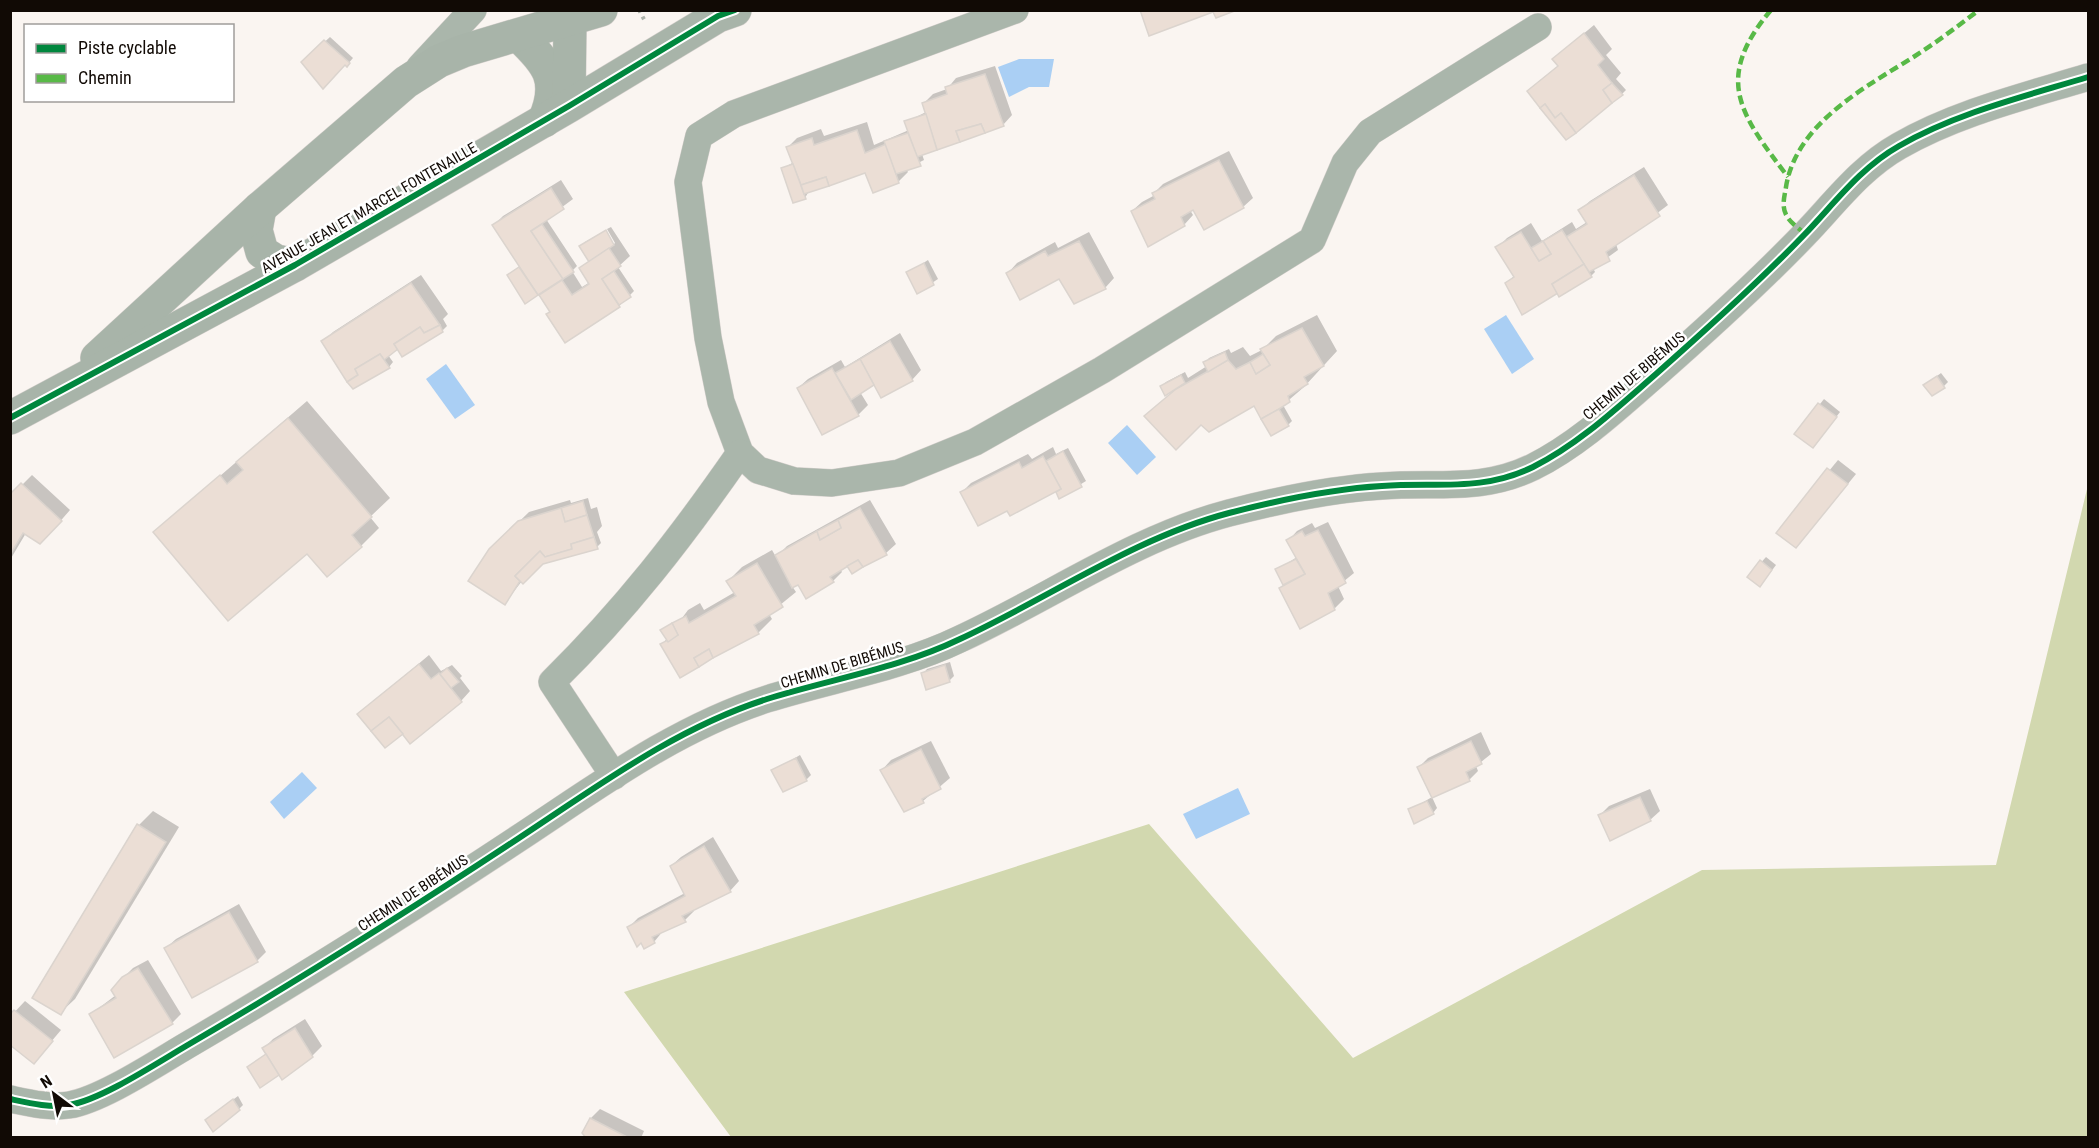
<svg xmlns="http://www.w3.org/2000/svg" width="2099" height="1148" viewBox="0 0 2099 1148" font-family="'Roboto Condensed',sans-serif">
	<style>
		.forest { fill: #d2d8af }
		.water { fill: #aacff4 }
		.shadow { fill: #0003 }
		.building { fill: #ebded5; stroke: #dbd4ce; stroke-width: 1.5 }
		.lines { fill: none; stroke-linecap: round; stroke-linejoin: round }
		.street-casing { stroke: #d4cfcc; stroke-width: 28 }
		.secondary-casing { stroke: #d4cfcc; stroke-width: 34 }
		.path { stroke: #acb2aa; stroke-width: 4; stroke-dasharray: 3 4.5; stroke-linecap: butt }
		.street { stroke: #aab6ab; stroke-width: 27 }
		.secondary { stroke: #a8b4a9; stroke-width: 33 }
		.quiet { stroke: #58b947; stroke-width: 4.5; stroke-dasharray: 9 4.5; stroke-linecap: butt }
		.cycleway-casing { stroke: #fff; stroke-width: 10 }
		.cycleway { stroke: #00873e; stroke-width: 6 }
		.labels { text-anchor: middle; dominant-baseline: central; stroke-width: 5; stroke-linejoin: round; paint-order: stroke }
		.street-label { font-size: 15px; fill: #110a05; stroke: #fff }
	</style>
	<rect width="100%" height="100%" fill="#faf5f1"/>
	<path class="forest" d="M2088,485v652h-1357l-107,-145 525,-168 204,234 349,-188 294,-5z"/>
	<g class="water">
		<path d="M1019,59h35l-5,28h-20l-20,10 -11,-30z"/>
		<path d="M1506,315l28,44 -22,15 -28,-45z"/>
		<path d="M446,364l29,41 -20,14 -29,-40z"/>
		<path d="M1127,425l29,32 -19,18 -29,-32z"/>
		<path d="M302,772l15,16 -33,31 -14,-17z"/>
		<path d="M1238,788l12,26 -54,25 -13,-25z"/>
	</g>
	<g class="shadow">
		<path d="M1594,25l18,24 -6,6 15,18 -5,6 10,11 -4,4 -93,-3 30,-26 5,-15z"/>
		<path d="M330,37l23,21 -6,7 -44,-3z"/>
		<path d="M995,66l17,49 -9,10 -81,29 2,6 -18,9 2,3 -10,10 -32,-11 -57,20 -4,7 -23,-29 12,-7 -6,-15 9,-9 24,-9 3,7 43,-14 7,23 35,-15 -3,-8 20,-10 -3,-8 10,-10 14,-5 9,-11z"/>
		<path d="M1229,151l24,47 -10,9 -50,1 -3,2 3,5 -9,10 -52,-14 10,-9 13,-7 -1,-2 9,-9z"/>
		<path d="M1644,167l24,38 -52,39 2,6 -25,18 2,4 -4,4 -33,15 -51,-8 8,-8 -18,-27 10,-10 24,-15 11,18 30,-19 4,7 11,-7 -7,-12 10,-9z"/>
		<path d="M561,180l12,19 -27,20 31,47 -5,5 10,16 8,-5 -9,-13 9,-9 -9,-14 4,-4 20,-11 8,14 2,-2 -8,-14 4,-2 19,29 -12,11 16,24 -15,15 -67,5 -13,-19 -2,2 -28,-19 12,-9 -27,-41 9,-9z"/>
		<path d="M1089,232l25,46 -9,10 -46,-11 -51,-4 9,-10 38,-21 3,6z"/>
		<path d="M928,260l10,19 -20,13 -10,-19z"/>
		<path d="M421,275l27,39 -5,5 4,7 -4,4 -40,25 -5,-7 -10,7 5,7 -4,5 -66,-25 10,-10z"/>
		<path d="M1317,315l20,36 -33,36 -21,18 9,16 -4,4 -34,-21 -52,18 -55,-6 25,-24 -11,-5 5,-5 19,-10 3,6 19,-12 -2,-3 4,-5 20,-9 2,4 12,-6 7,9 12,-6 14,-14z"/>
		<path d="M900,333l21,37 -9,10 -37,3 -15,9 8,13 -10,10 -36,18 -24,-45 10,-9 33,-19 4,7z"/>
		<path d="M1941,373l7,9 -4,4 -19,-1z"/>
		<path d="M1824,399l16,13 -23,30 -21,-8z"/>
		<path d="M307,401l83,97 -20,19 9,11 -18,18 -54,6 -152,-20z"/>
		<path d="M1053,447l3,7 12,-6 18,33 -26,16 -4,-7 -48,19 -46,-17 9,-9 57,-29 4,5z"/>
		<path d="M1838,460l18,14 -51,63 -27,-4z"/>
		<path d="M32,475l38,35 -20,23h-24l-16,27v-63z"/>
		<path d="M588,498l3,11 6,-2 5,19 -5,6 4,11 -4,4 -55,16 -20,18 -17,22 -15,-53 39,-38 41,-12 1,3z"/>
		<path d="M870,500l26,44 -10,9 -24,13 -8,-4 -14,7 2,3 -9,9 -34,2 -7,3 4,6 -27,22 3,5 -14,14 -96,12 26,-35 12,-7 4,7 31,-18 -7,-11 14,-14 30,-17 4,7 11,-11z"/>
		<path d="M1328,522l26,51 -16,13 6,13 -10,10 -53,-21 4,-4 -8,-14 20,-13 -9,-16 9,-10 15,-8 3,5z"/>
		<path d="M1766,557l10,8 -12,16 -15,-5z"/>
		<path d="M429,655l12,16 11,-6 10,11 -2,2 10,13 -9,10 -51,41 -7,-10 -44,-18z"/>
		<path d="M950,662l4,14 -5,5 -26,-7 4,-5z"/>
		<path d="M1481,732l10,22 -15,12 2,5 -9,9 -50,-13 9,-9z"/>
		<path d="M931,741l19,37 -27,23 -41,-31 9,-10z"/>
		<path d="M800,755l11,20 -5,5 -33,-9z"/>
		<path d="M1650,789l10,22 -10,9 -50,-5 9,-9z"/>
		<path d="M1432,797l5,11 -4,5 -23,-3z"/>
		<path d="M153,811l26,16 -104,172 -15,14 -26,-16 105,-172z"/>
		<path d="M713,837l26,44 -9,10 -37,18 1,2 -9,9 -22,11 -9,11 -25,-15 9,-9 47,-25 -14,-27 10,-9z"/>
		<path d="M239,904l27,48 -9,9 -91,-13 10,-9z"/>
		<path d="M148,960l33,54 -9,9 -81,-9 25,-19 7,-17 10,-10z"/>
		<path d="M25,1001l36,29 -27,32 -24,-45z"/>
		<path d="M305,1019l17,27 -10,10 -29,22 -3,-5 -31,-6 18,-14 -3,-5 9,-9z"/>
		<path d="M238,1096l5,9 -4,4 -28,7z"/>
		<path d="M600,1109l44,22 -3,7h-53l3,-20z"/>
	</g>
	<g class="building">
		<path d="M1140,10h97l-21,8 -3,-6 -64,24z"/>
		<path d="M1584,33l20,26 -6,6 14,18 -9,7 9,13 -36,30 -15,-20 -6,5 -10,-14 -5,4 -13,-17 31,-25 -6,-7z"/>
		<path d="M324,40l26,23 -3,4 -2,-2 -22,24 -22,-27z"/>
		<path d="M985,74l19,52 -19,7 -4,-9 -25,7 4,11 -23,8 -15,-47 25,-9 -2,-7z"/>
		<path d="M1612,83l11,12 -11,8 -9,-13z"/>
		<path d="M1545,104l10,14 6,-5 15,20 -10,7 -26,-32z"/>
		<path d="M926,114l11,36 -20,7 -13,-36z"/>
		<path d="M981,124l4,9 -25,9 -4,-11z"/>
		<path d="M857,130l8,23 21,-9 13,39 -26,10 -8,-20 -36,13 -3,-9 -25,8 -15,-38 26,-9 2,7z"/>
		<path d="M908,133l13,33 -25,8 -12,-33z"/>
		<path d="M1219,160l25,48 -40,22 -11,-20 -12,7 4,9 -37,21 -17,-36 24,-12 -3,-6z"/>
		<path d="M793,164l13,35 -13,4 -12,-35z"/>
		<path d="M1634,175l26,41 -54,36 4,9 -21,11 -23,-35 21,-13 -9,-14z"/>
		<path d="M826,177l3,9 -25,8 -3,-9z"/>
		<path d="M551,188l13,21 -33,22 32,48 -25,16 -46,-70z"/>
		<path d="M542,224l32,48 -11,7 -32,-48z"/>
		<path d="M606,230l8,15 -25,17 -10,-16z"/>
		<path d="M1562,230l22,34 -32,20 6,9 -36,22 -17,-32 9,-6 -19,-30 26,-15 18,29 12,-7 -8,-13z"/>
		<path d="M1079,241l27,48 -32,15 -15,-25 -39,21 -14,-27 39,-22 3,5z"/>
		<path d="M1543,241l8,13 -12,7 -8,-13z"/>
		<path d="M609,248l12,18 -19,13 18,28 -55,36 -19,-29 4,-2 -11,-17 23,-15 10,15 17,-11 -10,-16z"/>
		<path d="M924,263l10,22 -17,9 -11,-22z"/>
		<path d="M1584,264l8,13 -33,20 -7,-13z"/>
		<path d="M519,267l19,28 -13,9 -18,-29z"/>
		<path d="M614,271l17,26 -12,8 -17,-26z"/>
		<path d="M411,283l29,42 -16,8 -4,-6 -26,17 4,5 -14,11 -4,-6 -25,15 3,6 -11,7 -26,-41z"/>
		<path d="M440,325l3,7 -41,25 -8,-13 26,-17 4,6z"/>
		<path d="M1302,328l22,38 -20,11 4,7 -20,12 2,6 -11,7 -18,10 -7,-13 -45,26 -8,-7 -25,25 -32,-34 32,-27 52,-29 8,9 14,-7 6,12 14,-9 -10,-16z"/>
		<path d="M890,341l23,40 -32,17 -21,-39z"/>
		<path d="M1225,352l3,8 -20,12 -5,-10z"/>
		<path d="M380,354l10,14 -37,21 -6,-7 11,-7 -3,-6z"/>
		<path d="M1263,354l7,11 -14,9 -6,-12z"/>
		<path d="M860,359l14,26 -23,15 -16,-27z"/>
		<path d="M832,368l27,48 -37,19 -25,-47z"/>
		<path d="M1181,375l4,8 -20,13 -5,-10z"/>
		<path d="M1937,376l8,12 -13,8 -9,-11z"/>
		<path d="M1818,403l19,14 -24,31 -19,-14z"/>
		<path d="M1279,409l10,17 -18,10 -10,-17z"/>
		<path d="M288,418l84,99 -20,18 10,12 -35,30 -20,-23 -79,67 -75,-89 67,-57 7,9 16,-14 -7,-8z"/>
		<path d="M1063,451l19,36 -23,12 -3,-7 5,-3 -15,-28z"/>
		<path d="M1043,456l18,33 -51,27 -3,-5 -29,15 -18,-34 59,-30 3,6z"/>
		<path d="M1827,468l21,16 -52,64 -20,-15z"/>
		<path d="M21,483l41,38 -22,23 -17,-11 -13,22v-61z"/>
		<path d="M583,501l4,14 -22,7 -4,-14z"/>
		<path d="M561,508l4,14 22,-7 7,22 -23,7 1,5 -27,8 -5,-6 -25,25 5,5 -15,24 -37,-24 21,-32 29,-28z"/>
		<path d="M860,508l27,47 -24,12 -5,-7 -28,17 4,5 -28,17 -8,-14 -6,3 -17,-33 42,-24 3,9 21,-12 -3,-8z"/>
		<path d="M838,520l3,8 -21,12 -3,-9z"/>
		<path d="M1318,530l28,53 -18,10 7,17 -35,19 -21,-41 26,-14 -19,-34 16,-9 3,5z"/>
		<path d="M594,537l4,12 -55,15 -20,20 -8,-8 25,-25 5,6 27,-8 -1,-5z"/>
		<path d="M1296,559l9,15 -22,11 -8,-16z"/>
		<path d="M858,560l5,7 -11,7 -5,-8z"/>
		<path d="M1760,560l12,10 -12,17 -13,-10z"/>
		<path d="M757,563l26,44 -29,18 5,9 -46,24 -4,-9 -15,9 5,9 -19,11 -20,-34 18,-9 -6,-12 14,-7 3,7 47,-27 -10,-15z"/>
		<path d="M672,623l6,12 -10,7 -8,-12z"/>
		<path d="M709,649l4,9 -14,9 -5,-9z"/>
		<path d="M419,664l12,15 8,-6 23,29 -52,42 -21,-27 -18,14 -14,-17z"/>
		<path d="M945,665l5,17 -24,8 -5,-17z"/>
		<path d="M447,668l12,14 -8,6 -11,-14z"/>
		<path d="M389,717l14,17 -18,14 -14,-17z"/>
		<path d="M1471,741l11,23 -16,8 4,9 -38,17 -15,-31z"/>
		<path d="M921,749l20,40 -19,10 2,4 -20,9 -24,-42z"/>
		<path d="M796,758l11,23 -24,11 -12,-22z"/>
		<path d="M1640,797l11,24 -41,20 -12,-26z"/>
		<path d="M1427,801l7,13 -20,10 -6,-15z"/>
		<path d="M137,824l29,18 -105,173 -29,-17z"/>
		<path d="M704,846l27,46 -49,24 4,6 -34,15 3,6 -11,6 -3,-6 -4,4 -10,-20 58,-31 -15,-30z"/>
		<path d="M229,912l29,50 -66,36 -28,-50z"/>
		<path d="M138,968l35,56 -59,34 -25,-44 27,-16 -5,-8 11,-13z"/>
		<path d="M14,1010l39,31 -19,23 -24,-19v-31z"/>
		<path d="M295,1028l18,29 -31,23 -20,-32z"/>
		<path d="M266,1054l13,21 -19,13 -13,-21z"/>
		<path d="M233,1099l7,11 -27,22 -8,-12z"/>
		<path d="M590,1118l39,20h-43l-4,-5z"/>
	</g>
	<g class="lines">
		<defs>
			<g id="street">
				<path d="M1015,10l-281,104 -35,22 -11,46 20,156 13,64 19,51 18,17 36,11 38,2 67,-10 76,-31 127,-72 210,-130 33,-77 25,-31 168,-105"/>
				<path d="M420,67l53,-57"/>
				<path d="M614,776l-62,-94c74,-73 129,-144 188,-229"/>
				<path d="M10,1099c19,4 40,9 59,6 32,-5 88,-42 117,-59 113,-66 224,-136 333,-208 79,-52 157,-110 248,-139 64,-20 133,-31 193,-60 89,-41 174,-101 269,-126 50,-13 101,-24 153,-27 54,-4 100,6 151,-19 46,-23 85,-60 123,-93 51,-45 101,-90 148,-139 30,-31 56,-67 95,-89 57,-33 127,-50 189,-69"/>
			</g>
			<g id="secondary">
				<path d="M518,35c30,28 44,45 26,86"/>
				<path d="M569,104l1,-85"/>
				<path d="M260,208l-4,22 6,22 14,9 19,4"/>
				<path d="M97,358l163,-150 146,-126 33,-21 24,-10 138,-41"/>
				<path d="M10,418l285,-153 274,-159 149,-90 17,-6"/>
			</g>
		</defs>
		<use href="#street" class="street-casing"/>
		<use href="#secondary" class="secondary-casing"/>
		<path class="path" d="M639,10l7,13"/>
		<use href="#street" class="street"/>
		<use href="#secondary" class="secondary"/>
		<g class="quiet">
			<path d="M1771,10c-58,69 -31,104 17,167"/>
			<path d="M1805,234c-5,-5 -13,-10 -17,-16 -7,-10 -4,-19 -2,-31 10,-64 80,-100 129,-131 22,-14 43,-30 64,-46"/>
		</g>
		<defs>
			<g id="cycleway">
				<path d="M10,418l285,-153 274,-159 149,-90 17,-6"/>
				<path d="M10,1099c19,4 40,9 59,6 32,-5 88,-42 117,-59 113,-66 224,-136 333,-208 79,-52 157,-110 248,-139 64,-20 133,-31 193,-60 89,-41 174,-101 269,-126 50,-13 101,-24 153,-27 54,-4 100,6 151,-19 46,-23 85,-60 123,-93 51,-45 101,-90 148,-139 30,-31 56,-67 95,-89 57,-33 127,-50 189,-69"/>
			</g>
		</defs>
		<use href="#cycleway" class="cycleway-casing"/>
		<use href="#cycleway" class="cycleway"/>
	</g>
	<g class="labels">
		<g class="street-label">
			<text transform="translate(369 208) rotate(-30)">AVENUE JEAN ET MARCEL FONTENAILLE</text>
			<text transform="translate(1634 376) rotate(-40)">CHEMIN DE BIBÉMUS</text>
			<text transform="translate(842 665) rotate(-17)">CHEMIN DE BIBÉMUS</text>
			<text transform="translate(413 893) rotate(-33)">CHEMIN DE BIBÉMUS</text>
		</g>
	</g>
	<rect width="2099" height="1148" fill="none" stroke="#110a05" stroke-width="24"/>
	<rect x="24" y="24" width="210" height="78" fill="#ffffff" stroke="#a09d9b" stroke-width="1.5"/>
	<rect x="36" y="44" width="30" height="9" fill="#00873e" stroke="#a09d9b" stroke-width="1.5"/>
	<text x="78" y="54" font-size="18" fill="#110a05">Piste cyclable</text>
	<rect x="36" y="74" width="30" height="9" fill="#58b947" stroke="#a09d9b" stroke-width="1.5"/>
	<text x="78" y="84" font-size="18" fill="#110a05">Chemin</text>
	<g transform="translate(54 1094) rotate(328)" stroke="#ffffff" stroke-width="4.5" paint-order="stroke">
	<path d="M0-4.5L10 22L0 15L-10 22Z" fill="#110a05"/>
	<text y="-9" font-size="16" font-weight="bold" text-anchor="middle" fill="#110a05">N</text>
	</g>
</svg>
